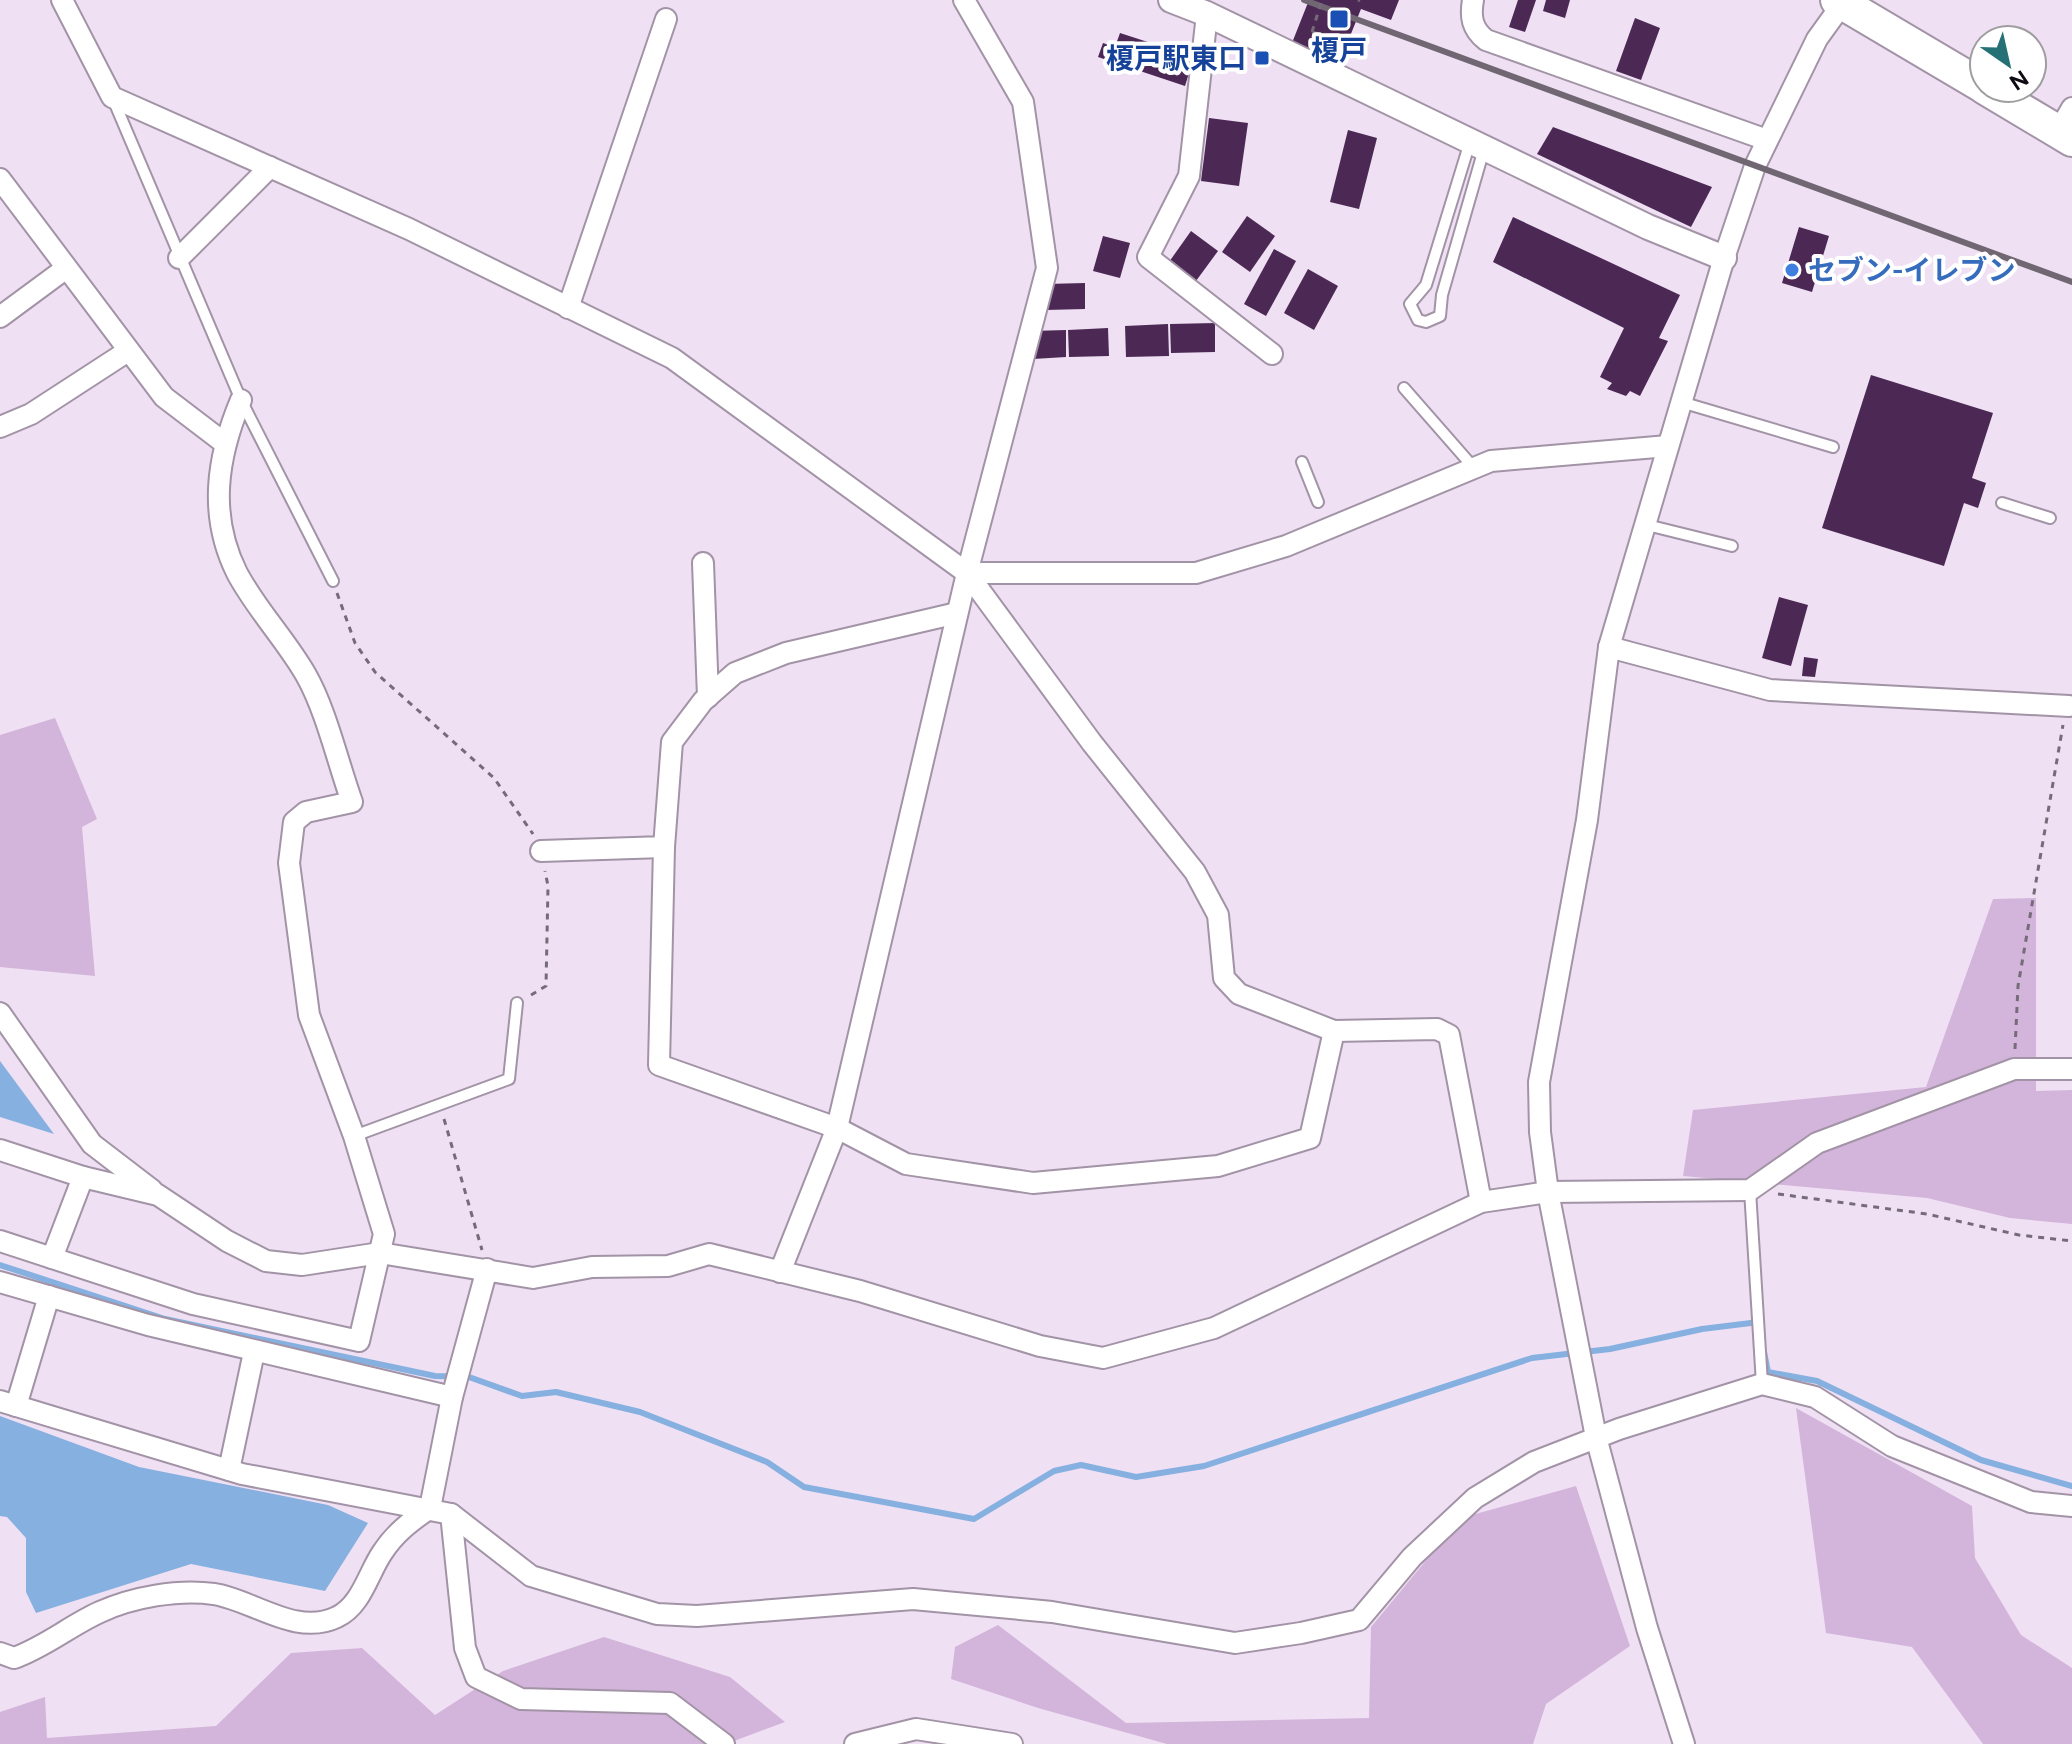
<svg xmlns="http://www.w3.org/2000/svg" width="2072" height="1744" viewBox="0 0 2072 1744" font-family="Figtree,'Noto Sans JP',sans-serif">
	<style>
		.green { fill: #d3b5db }
		.water { fill: #85b0df }
		.lines { fill: none; stroke-linecap: round; stroke-linejoin: round }
		.stream { stroke: #85b0df; stroke-width: 6 }
		.building { fill: #4b2954 }
		.service-casing { stroke: #a293a6; stroke-width: 14 }
		.minor-casing { stroke: #a293a6; stroke-width: 24 }
		.tertiary-casing { stroke: #a293a6; stroke-width: 28 }
		.primary-casing { stroke: #a293a6; stroke-width: 36 }
		.path { stroke: #766c79; stroke-width: 3; stroke-dasharray: 6 6; stroke-linecap: butt }
		.service { stroke: #fff; stroke-width: 10 }
		.minor { stroke: #fff; stroke-width: 20 }
		.tertiary { stroke: #fff; stroke-width: 24 }
		.primary { stroke: #fff; stroke-width: 32 }
		.rail { stroke: #716773; stroke-width: 6 }
		.path-bridge { stroke: #766c79; stroke-width: 3; stroke-dasharray: 6 6; stroke-linecap: butt }
		.transit-dot { fill: #1a4fb4; stroke: #fff; stroke-width: 3 }
		.shop-dot { fill: #3f7fe0; stroke: #fff; stroke-width: 3 }
		.labels { text-anchor: middle; dominant-baseline: central; stroke-width: 8; stroke-linejoin: round; paint-order: stroke }
		.transit-label { font-size: 28px; font-weight: bold; fill: #164399; stroke: #fff }
		.shop-label { font-size: 28px; font-weight: bold; fill: #366cbe; stroke: #fff; text-anchor: start }
	</style>
	<rect width="100%" height="100%" fill="#f0e0f4"/>
	<g class="green">
		<path d="M55,718l42,101 -15,8 13,149 -95,-9v-232z"/>
		<path d="M2036,898v193l36,-1v134l-62,-6 -83,-20 -244,-22 10,-66 233,-23 67,-188z"/>
		<path d="M1796,1408l176,98 3,52 46,77 51,33v76h-89l-71,-97 -86,-14z"/>
		<path d="M1576,1486l54,160 -84,58 -13,40h-366l-129,-36 -87,-29 4,-32 43,-22 128,98 243,-5 2,-91 90,-109z"/>
		<path d="M604,1637l126,40 55,45 -59,22h-726v-32l45,-15 2,41 169,-12 75,-73 71,-5 73,67 68,-44z"/>
	</g>
	<g class="water">
		<path d="M0,1061l54,73 -54,-17z"/>
		<path d="M0,1416l139,51 189,38 40,18 -43,68 -134,-27 -155,49 -10,-21v-54l-19,-21 -7,-1z"/>
	</g>
	<g class="lines">
		<g class="stream">
			<path d="M0,1265l165,54 270,57 34,1 53,19 34,-4 84,20 127,50 37,25 170,32 80,-48 27,-6 55,12 68,-11 328,-108 78,-9 92,-20 57,-7"/>
			<path d="M1764,1352l4,20 49,9 164,79 91,26"/>
		</g>
	</g>
	<g class="building">
		<path d="M1309,0h90l-8,20 -30,-11 -25,62 -48,-18z"/>
		<path d="M1518,0h18l-11,32 -16,-5z"/>
		<path d="M1546,0h24l-5,18 -22,-7z"/>
		<path d="M1635,18l25,10 -19,52 -25,-9z"/>
		<path d="M1120,33l74,24 -9,29 -87,-29 5,-14 12,4z"/>
		<path d="M1209,118l39,5 -9,63 -38,-5z"/>
		<path d="M1553,127l159,60 -21,40 -154,-73z"/>
		<path d="M1348,130l29,8 -18,71 -29,-7z"/>
		<path d="M1247,216l28,20 -25,36 -28,-20z"/>
		<path d="M1513,217l167,78 -21,43 9,3 -28,55 -10,-5 -4,5 -19,-7 5,-6 -12,-6 24,-49 -131,-66z"/>
		<path d="M1799,227l30,9 -17,56 -30,-9z"/>
		<path d="M1191,231l27,20 -22,30 -27,-19z"/>
		<path d="M1103,236l27,7 -10,35 -27,-7z"/>
		<path d="M1274,249l22,12 -30,55 -22,-12z"/>
		<path d="M1308,269l30,17 -24,44 -30,-17z"/>
		<path d="M1085,283v26l-39,1v-26z"/>
		<path d="M1215,323v29l-44,1 -1,-29z"/>
		<path d="M1168,324l1,32 -43,1 -1,-31z"/>
		<path d="M1108,328l1,28 -40,1 -1,-27z"/>
		<path d="M1066,330v27l-33,2 -1,-28z"/>
		<path d="M1871,375l122,38 -21,65 14,5 -8,25 -14,-5 -20,63 -122,-38z"/>
		<path d="M1779,597l29,8 -17,61 -29,-8z"/>
		<path d="M1804,657l14,2 -3,18 -13,-1z"/>
	</g>
	<g class="lines">
		<defs>
			<g id="service">
				<path d="M113,99l128,301 92,181"/>
				<path d="M1470,142l-44,143 -16,19 8,16 8,2 14,-6 2,-21 42,-146"/>
				<path d="M1404,388l70,80"/>
				<path d="M1681,402l152,45"/>
				<path d="M1302,462l16,40"/>
				<path d="M2002,503l48,15"/>
				<path d="M1647,525l85,21"/>
				<path d="M354,1136l155,-57 8,-76"/>
				<path d="M1750,1190l12,194"/>
			</g>
			<g id="minor">
				<path d="M62,0l50,97 297,132 263,129 295,215 125,170 103,129 23,43 6,63 15,16 95,37 103,-2 12,6 32,167"/>
				<path d="M1473,0c-3,17 -1,29 13,40l281,100"/>
				<path d="M1207,14l-18,162 -41,81 124,97"/>
				<path d="M2058,132l14,-24"/>
				<path d="M0,179l164,218 59,45"/>
				<path d="M179,258l91,-91"/>
				<path d="M568,308l98,-289"/>
				<path d="M0,317l65,-48"/>
				<path d="M0,427l31,-13 97,-63"/>
				<path d="M703,563l5,134"/>
				<path d="M967,573h229l90,-27 205,-85 177,-15"/>
				<path d="M1609,647l161,43 299,16"/>
				<path d="M664,847l-5,218 178,63 69,36 127,19 185,-17 92,-28 24,-107"/>
				<path d="M541,851l123,-4 8,-105 31,-41 32,-28 51,-20 171,-40"/>
				<path d="M0,1013l92,131 60,46"/>
				<path d="M0,1150l83,27 75,18 69,46 39,20 36,4 78,-12 153,25 59,-11 76,-1 41,-12 151,37 180,55 63,12 111,-30 267,-126 67,-10 202,-2 67,-47 197,-74h58"/>
				<path d="M0,1241l193,63 166,37 25,-107 -30,-98 -45,-121 -20,-152 5,-41 12,-10 46,-10c-14,-39 -26,-92 -46,-127 -20,-35 -50,-66 -69,-102 -29,-58 -20,-116 4,-173"/>
				<path d="M52,1258l31,-81"/>
				<path d="M780,1272l57,-144 130,-555 80,-305 -24,-166 -59,-102"/>
				<path d="M0,1282l148,43 304,72"/>
				<path d="M0,1401l242,73 209,40 80,62 126,38 40,2 216,-17 139,13 183,31 66,-10 58,-13 53,-63 63,-59 59,-36 85,-33 143,-45 53,13 77,49 139,56 41,4"/>
				<path d="M16,1406l33,-110"/>
				<path d="M229,1470l25,-118"/>
				<path d="M451,1514l14,134 11,29 45,22 149,4 54,41"/>
				<path d="M0,1653l14,5c31,-11 57,-33 86,-46 33,-15 78,-23 114,-18 39,6 82,43 123,23 24,-11 31,-43 45,-64 13,-20 29,-32 48,-45l22,-111 35,-128"/>
				<path d="M855,1744l61,-15 96,15"/>
				<path d="M1684,1744l-37,-116 -51,-191 -48,-245 -8,-60 -1,-50 48,-262 22,-173 115,-389 31,-92 62,-127 26,-36"/>
			</g>
			<path id="tertiary" d="M1171,0l36,14 441,213 76,31"/>
			<g id="primary">
				<path d="M1837,0l147,87"/>
				<path d="M1985,88l87,52"/>
			</g>
		</defs>
		<use href="#service" class="service-casing"/>
		<use href="#minor" class="minor-casing"/>
		<use href="#tertiary" class="tertiary-casing"/>
		<use href="#primary" class="primary-casing"/>
		<g class="path">
			<path d="M1358,0l2,1"/>
			<path d="M1312,32l34,10"/>
			<path d="M337,593l18,50 20,29 119,106 39,56"/>
			<path d="M531,995l15,-9 2,-100 -3,-15"/>
			<path d="M2015,1049l3,-63 45,-261"/>
			<path d="M444,1119l38,131"/>
			<path d="M1778,1194l149,20 92,21 53,6"/>
		</g>
		<use href="#service" class="service"/>
		<use href="#minor" class="minor"/>
		<use href="#tertiary" class="tertiary"/>
		<use href="#primary" class="primary"/>
		<path class="rail" d="M1304,0l768,282"/>
		<path class="path-bridge" d="M1312,32l10,-32"/>
	</g>
	<g class="transit-dot">
		<rect x="1329" y="9" width="20" height="20" rx="4"/>
		<rect x="1254" y="50" width="16" height="16" rx="4"/>
	</g>
	<circle class="shop-dot" cx="1792" cy="270" r="8"/>
	<g class="labels">
		<g class="transit-label">
			<text x="1339" y="50">榎戸</text>
			<text x="1246" y="58" text-anchor="end">榎戸駅東口</text>
		</g>
		<g class="shop-label">
			<text x="1808" y="270">セブン-イレブン</text>
		</g>
	</g>
	<g transform="translate(2008 64) rotate(146)"><circle r="38" fill="#ffffff" stroke="#9f9da0" stroke-width="2"/>
	<path d="M0-6L14 30L0 20L-14 30Z" fill="#267176"/>
	<text y="-12" font-size="22" font-weight="bold" text-anchor="middle" fill="#100b12">N</text>
	</g>
</svg>
